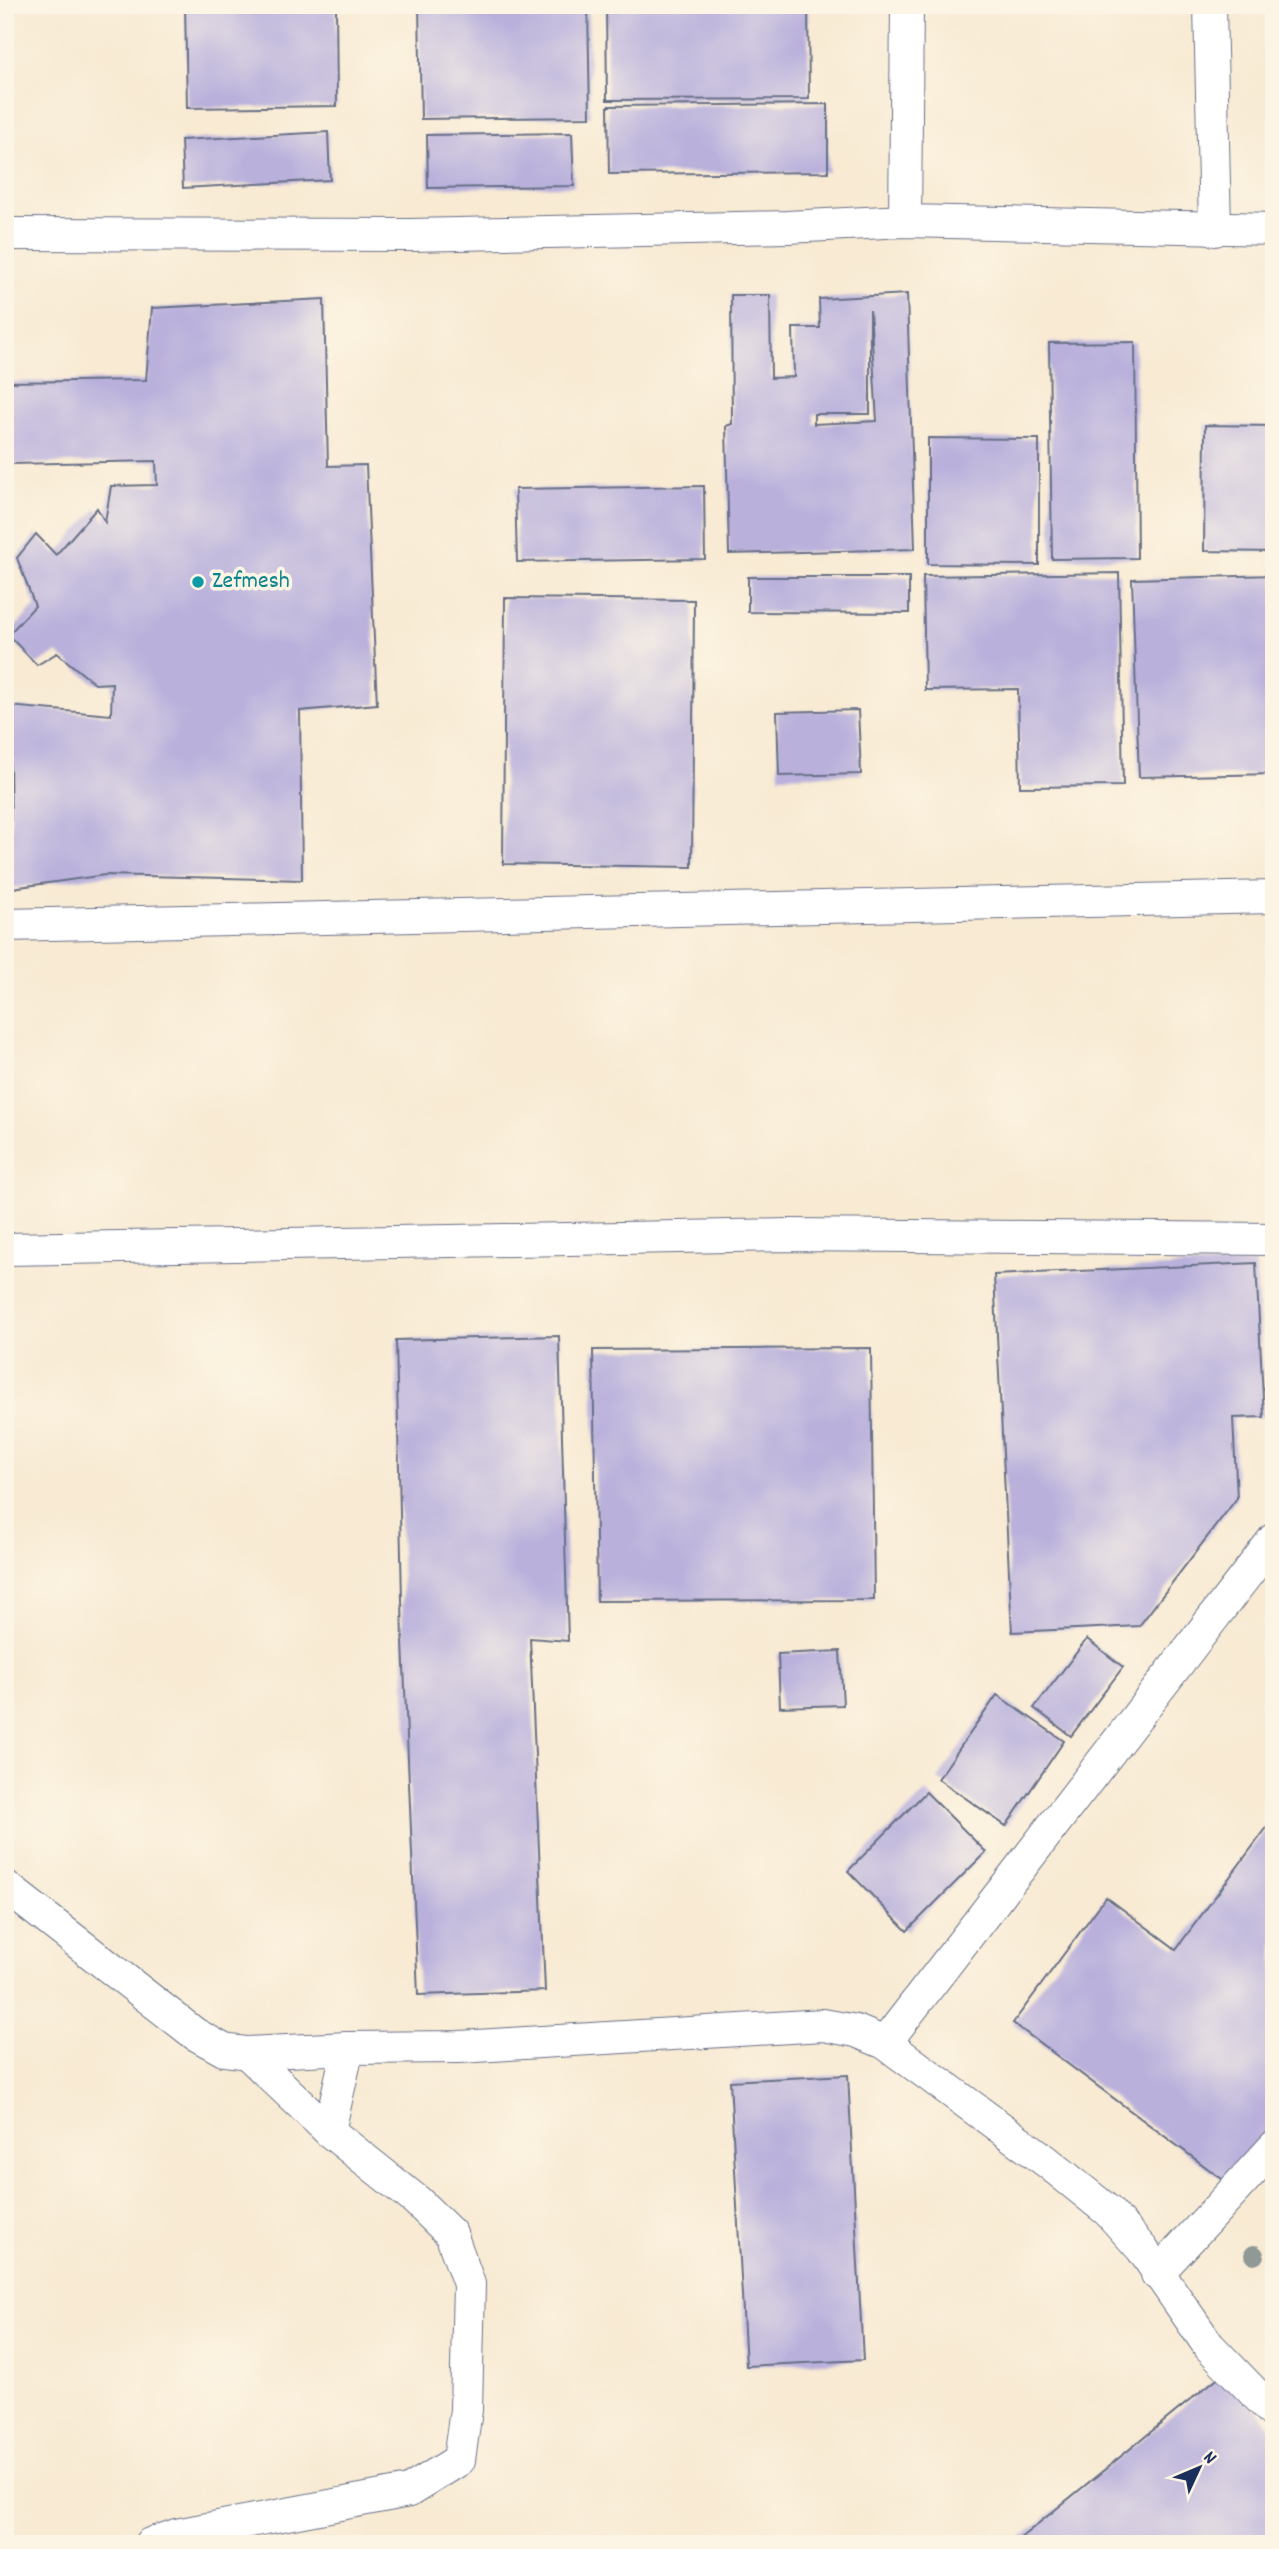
<svg xmlns="http://www.w3.org/2000/svg" width="1279" height="2549" viewBox="0 0 1279 2549" font-family="Dekko,sans-serif">
	<style>
		.building { fill: #b9b1dc; fill-rule: evenodd }
		.lines { fill: none; stroke-linecap: round; stroke-linejoin: round }
		.minor-casing { stroke: #687087; stroke-width: 34 }
		.minor { stroke: #fff; stroke-width: 32 }
		.tree { fill: #919996 }
		.culture-dot { fill: #0f9aa8; stroke: #fcf5e5; stroke-width: 2.5 }
		.labels { text-anchor: middle; dominant-baseline: central; stroke-width: 7; stroke-linejoin: round; paint-order: stroke }
		.culture-label { font-size: 24px; fill: #0d838f; stroke: #fcf5e5; text-anchor: start }
	</style>
	<rect width="100%" height="100%" fill="#fcf5e5"/>
	<filter id="ink" filterUnits="userSpaceOnUse"><feTurbulence type="fractalNoise" baseFrequency=".0143" numOctaves="2"/><feDisplacementMap in="SourceGraphic" scale="14" xChannelSelector="R" yChannelSelector="G"/><feConvolveMatrix kernelMatrix="1 2 1 2 8 2 1 2 1" color-interpolation-filters="sRGB"/></filter>
	<filter id="wash" filterUnits="userSpaceOnUse"><feTurbulence type="fractalNoise" baseFrequency=".00686" numOctaves="4" result="noise"/><feDisplacementMap in="SourceGraphic" scale="28" xChannelSelector="R" yChannelSelector="G"/><feGaussianBlur stdDeviation="1.57" result="paint"/><feColorMatrix in="noise" values="0 0 0 0 0 0 0 0 0 0 0 0 0 0 0 0 0 1.4 0 .05"/><feComposite in="paint" operator="in"/></filter>
	<g filter="url(#wash)">
		<rect width="100%" height="100%" fill="#f8ead3"/>
		<g id="blocks">
			<g class="building">
				<path d="M185,5h151l1,101 -150,2z"/>
				<path d="M419,5h169l2,112 -169,2z"/>
				<path d="M606,5h202l1,94 -202,1z"/>
				<path d="M828,104v68l-219,2 -1,-68z"/>
				<path d="M328,132l2,48 -147,8 -2,-48z"/>
				<path d="M572,133l2,53 -146,2 -1,-53z"/>
				<path d="M907,294l8,255 -186,5 -3,-128 6,-2 -1,-129h39l1,83 23,-1 -1,-49h27l-1,-29zM870,310l7,111 -63,3v-10h56z"/>
				<path d="M324,299l4,167 38,-1 11,239 -77,7 2,169 -197,-5 -93,13 -3,-182 102,9 1,-32 -17,1 -38,-31 -20,12 -29,-30 27,-29 -18,-48 19,-24 20,21 41,-47 8,14 6,-36 46,-1 -1,-24 -145,3 -5,-82 140,-2 6,-72z"/>
				<path d="M1135,342l2,216 -85,1 -3,-216z"/>
				<path d="M1205,425l69,1v126l-70,-1z"/>
				<path d="M928,438l111,1v126l-111,-1z"/>
				<path d="M704,486l1,73 -188,3 -2,-73z"/>
				<path d="M1119,573l4,213 -103,1 -2,-98 -93,1 -2,-114z"/>
				<path d="M1274,575v199l-135,3 -7,-198z"/>
				<path d="M748,577h161v36l-161,-1z"/>
				<path d="M505,598l189,2 -2,267 -189,-3z"/>
				<path d="M858,710l3,64 -82,2 -2,-64z"/>
				<path d="M1256,1263l8,154 -31,1 4,80 -98,128 -127,6 -18,-357z"/>
				<path d="M559,1336l9,305 -38,-3 15,353 -127,4 -15,-353 -7,-302z"/>
				<path d="M871,1348l3,252 -277,1 -4,-251z"/>
				<path d="M1087,1639l36,28 -52,69 -37,-28z"/>
				<path d="M840,1651l3,54 -63,2 -2,-53z"/>
				<path d="M997,1695l67,46 -58,85 -68,-47z"/>
				<path d="M926,1792l60,60 -79,79 -59,-60z"/>
				<path d="M1274,1818v309l-44,58 -217,-162 93,-126 70,52z"/>
				<path d="M848,2075l15,285 -117,6 -16,-285z"/>
				<path d="M1226,2371l48,59v103l-13,11h-248z"/>
			</g>
		</g>
	</g>
	<g filter="url(#ink)">
		<use href="#blocks" fill-opacity="0" stroke="#687087" stroke-width="2"/>
		<g class="lines">
			<defs>
				<g id="minor">
					<path d="M1210,5l5,225"/>
					<path d="M905,221l2,-216"/>
					<path d="M5,234l405,1 377,-8 118,-6 369,8"/>
					<path d="M5,925l1269,-28"/>
					<path d="M5,1249l785,-14 484,4"/>
					<path d="M5,1886l190,148 29,16 23,3 101,-5 111,-1 364,-22 33,6 29,12 161,118 62,50 34,38 67,97 65,67"/>
					<path d="M885,2043l389,-504"/>
					<path d="M329,2131l19,-83"/>
					<path d="M1157,2274l117,-127"/>
					<path d="M150,2544l26,-9 233,-44 50,-31 7,-50 3,-126 -18,-50 -34,-33 -88,-70 -82,-78"/>
				</g>
			</defs>
			<use href="#minor" class="minor-casing"/>
			<use href="#minor" class="minor"/>
		</g>
		<circle class="tree" cx="1254" cy="2255" r="10"/>
	</g>
	<circle class="culture-dot" cx="198" cy="582" r="7"/>
	<g class="labels">
		<g class="culture-label">
			<text x="212" y="582">Zefmesh</text>
		</g>
	</g>
	<rect width="1279" height="2549" fill="none" stroke="#fcf5e5" stroke-width="28"/>
	<g transform="translate(1199 2468) rotate(46)" stroke="#fcf5e5" stroke-width="5" paint-order="stroke">
	<path d="M0-5L12 26L0 18L-12 26Z" fill="#1b2f5e"/>
	<text y="-10" font-size="19" font-weight="bold" text-anchor="middle" fill="#1b2f5e">N</text>
	</g>
</svg>
